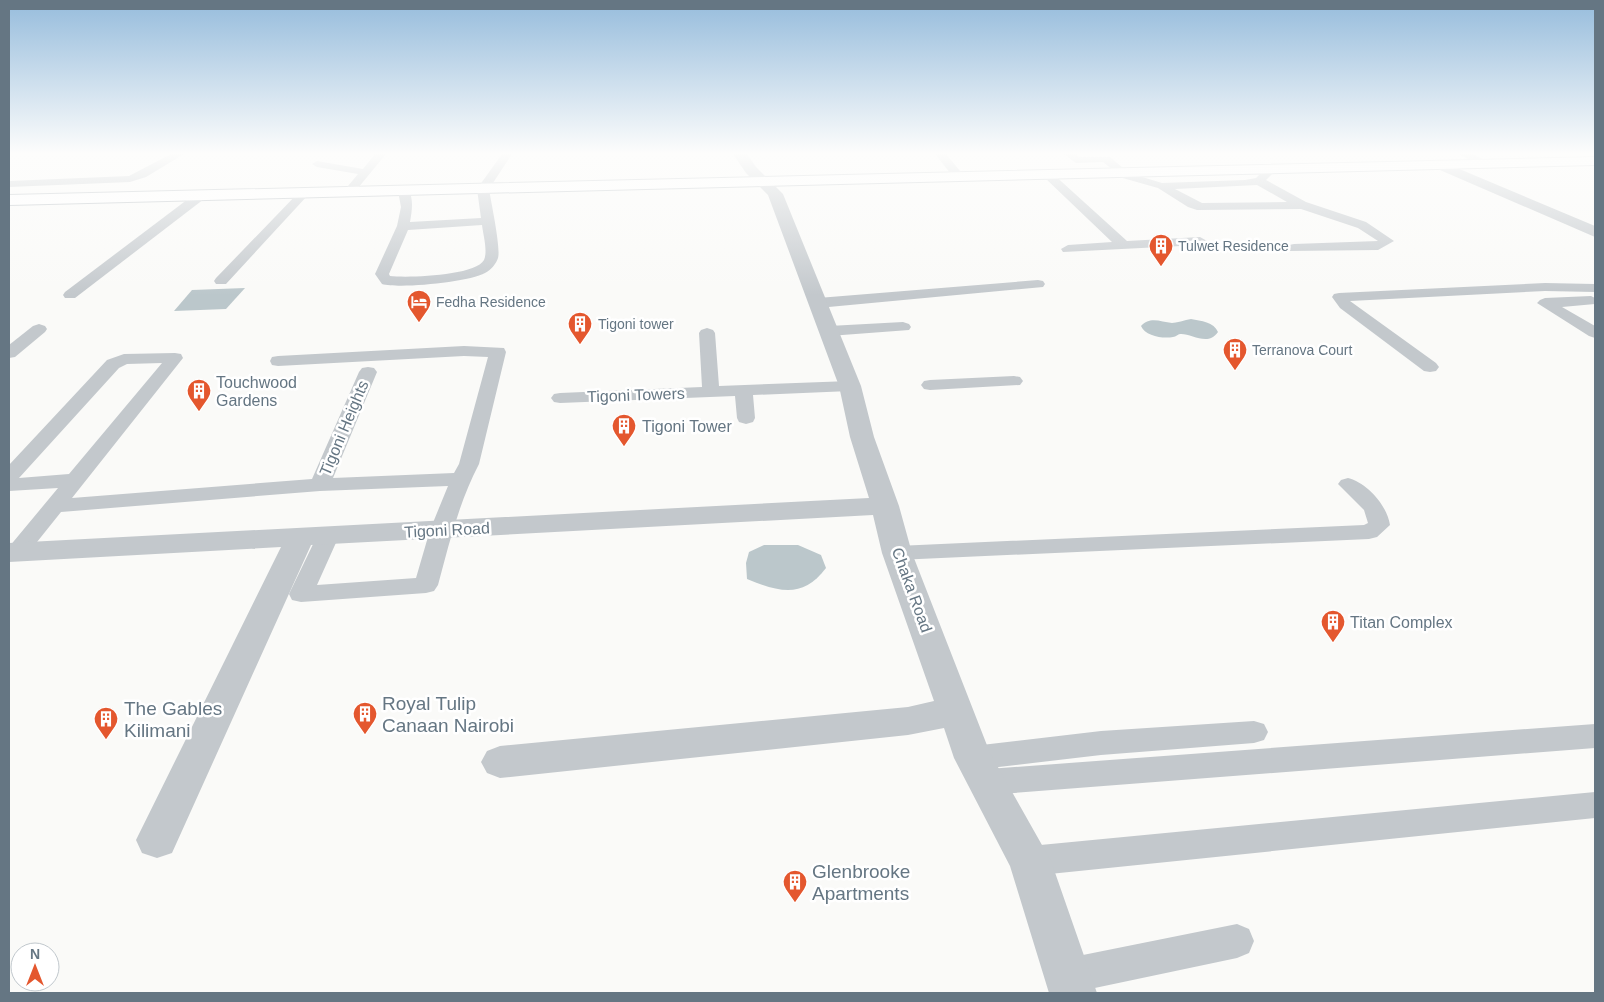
<svg xmlns="http://www.w3.org/2000/svg" width="1604" height="1002" viewBox="0 0 1604 1002" font-family="Arial,sans-serif">
	<style>
		.water { fill: #bbc7cb }
		.lines { fill: none; stroke-linecap: round; stroke-linejoin: round }
		.secondary-casing { stroke: #b3babf; stroke-width: 2 }
		.lane { fill: #c3c8cc; fill-rule: evenodd }
		.street { fill: #c3c8cc; fill-rule: evenodd }
		.secondary { fill: #fff; fill-rule: evenodd }
		.labels { text-anchor: middle; dominant-baseline: central; stroke-width: 5; stroke-linejoin: round; paint-order: stroke }
		.far-poi-label { font-size: 14px; fill: #657683; stroke: #fff; text-anchor: start }
		.poi-label { font-size: 16px; fill: #657683; stroke: #fff; text-anchor: start }
		.street-label { font-size: 16px; fill: #657683; stroke: #fff }
		.near-poi-label { font-size: 19px; fill: #657683; stroke: #fff; text-anchor: start }
	</style>
	<rect width="100%" height="100%" fill="#fafaf8"/>
	<g class="water">
		<path d="M245,288l-19,21 -52,2 18,-21z"/>
		<path d="M1191,319c10,2 23,3 27,13 -10,15 -27,1 -38,2 -2,0 -4,3 -7,3 -10,2 -28,-1 -32,-11 9,-10 20,-4 31,-3 4,0 13,-3 19,-4z"/>
		<path d="M764,545h34l23,10 5,13c-23,31 -47,24 -79,11l-1,-16 3,-11z"/>
	</g>
	<g class="lines">
		<defs>
			<path id="secondary" d="M1595,157v8l-1586,40v-10z"/>
		</defs>
		<use href="#secondary" class="secondary-casing"/>
		<g class="lane">
			<path d="M171,154h13l-38,23 -16,5 -121,5v-6l120,-5z"/>
			<path d="M375,154h11l-33,40 -4,2 -6,-4 15,-18 -41,-7 -5,-3 5,-3 46,8z"/>
			<path d="M502,154h10l-23,35c2,13 12,59 9,69 -2,6 -7,12 -13,15 -16,9 -85,16 -103,11l-7,-10 22,-48 4,-19 -3,-16 2,-2h8c6,10 4,21 2,33l71,-4 -4,-29zM482,225c1,9 6,26 2,35 -9,16 -77,18 -94,16l-1,-2 19,-44z"/>
			<path d="M935,154h11l19,23 -2,2h-8z"/>
			<path d="M1064,154h12l3,3h31l19,16 33,10 83,-3 11,-2 9,-9h8l2,2 -9,9 40,22 60,20 28,19 -16,9 -89,1 -2,-3 2,-3 5,-1 84,-3 -20,-13 -57,-19 -104,1 -9,-3 -30,-19 -46,-13 -2,-2 3,-3 -10,-8 -27,1zM1257,185l30,17 -85,1 -27,-14z"/>
			<path d="M1458,154h15l17,9 -1,2h-8z"/>
			<path d="M1048,172l4,1 75,68 73,-4 7,4 -7,4 -137,7 -2,-3 7,-4 44,-3 -68,-65 -2,-2 2,-2z"/>
			<path d="M304,189l4,2 2,2 -2,2 -82,89h-10l-2,-3 2,-3 84,-87z"/>
			<path d="M200,192l6,4 -2,3 -129,99h-10l-2,-3 2,-3 131,-99z"/>
			<path d="M1038,280l5,1 2,3 -2,3 -225,21 -5,-2 -3,-3 3,-3 5,-2z"/>
			<path d="M1545,283l50,1v8l-50,-1 -195,10 86,62 3,4 -3,4 -6,1 -6,-1 -84,-63 -8,-11 2,-3 5,-1z"/>
			<path d="M1591,296l4,2v6l-33,3 33,19v12l-6,-2 -52,-33 3,-3 5,-2z"/>
			<path d="M903,322l6,2 2,3 -2,3 -80,6 -6,-2 -2,-3 2,-3 6,-2z"/>
			<path d="M39,324l6,2 2,3 -2,3 -30,25 -6,1v-13l24,-19z"/>
			<path d="M707,328l6,2 2,3 4,53 131,-5 6,1 3,4 -3,4 -6,1 -97,4 2,23 -2,4 -7,2 -7,-2 -2,-4 -2,-22 -175,7 -6,-1 -3,-4 3,-4 6,-1 142,-6 -3,-54 2,-3z"/>
			<path d="M464,346l40,2 2,4 -27,112c-20,38 -30,80 -41,121l-4,6 -8,2 -125,9 -9,-2 -3,-6 28,-58 3,-5 8,-2 8,2 3,5 -22,49 99,-7 14,-48 18,-44 -128,5 -259,21 -36,45 -8,2 -8,-2v-10l49,-59 -49,3v-26l98,-105 17,-6 51,-1 6,1 2,4 -111,140 240,-19 47,-107 3,-4 6,-1 6,1 3,4 -44,106 121,-5 5,-9 29,-107 -24,-1 -186,10 -6,-1 -2,-4 2,-4 6,-1zM162,363l-93,111 -50,4 100,-110 8,-4z"/>
			<path d="M1014,376l6,1 3,4 -3,4 -90,5 -6,-1 -3,-4 3,-4 6,-1z"/>
			<path d="M1348,478c19,5 39,27 42,47l-13,12 -8,2 -472,21 -8,-2 -3,-5 3,-5 8,-2 467,-21 4,-2 -4,-13 -26,-26 3,-4z"/>
			<path d="M1254,721l10,3 4,8 -4,8 -10,3 -153,12 -128,15 -10,-3 -5,-9 5,-9 10,-3 128,-15z"/>
			<path d="M1595,724v24l-607,47 -11,-4 -4,-9 4,-9 11,-4z"/>
			<path d="M1595,792v26l-565,58 -11,-4 -5,-11 5,-11 11,-4z"/>
			<path d="M1237,924l12,5 5,12 -5,12 -12,5 -166,35 -16,-4 -5,-13 5,-13 13,-5z"/>
		</g>
		<g class="street">
			<path d="M733,154h14l9,13 27,27 78,192 13,51 25,69 13,47 78,200 61,108 46,132h-48l-39,-127 -56,-108 -10,-30 -36,7 -408,43 -13,-5 -6,-11 6,-11 13,-5 408,-39 26,-6 -52,-148 -9,-38 -562,30 -139,308 -15,5 -15,-5 -6,-13 145,-293 -272,15v-19l860,-45 -19,-61 -11,-51 -71,-191 -22,-22z"/>
			<path d="M1438,160l157,66v11l-162,-70 -2,-3 2,-3z"/>
		</g>
		<use href="#secondary" class="secondary"/>
	</g>
	<linearGradient id="sky" x2="0" y2="1"><stop stop-color="#96bcdc"/><stop offset="0.52" stop-color="#fdfdfc"/><stop offset="1" stop-color="#fdfdfc" stop-opacity="0"/></linearGradient>
	<rect width="1604" height="295" fill="url(#sky)"/>
	<defs>
		<symbol id="building-pin" viewBox="-11 -11 22 30"><path d="M0 17L-7.5 6A9.5 9.5 0 1 1 7.5 6Z" fill="#e4572e" stroke="#fff"/><path d="M-4-6H4V6H1V3H-1V6H-4ZM-2.5-4.3h1.7v1.8h-1.7ZM.8-4.3h1.7v1.8H.8ZM-2.5-1h1.7V.8h-1.7ZM.8-1h1.7V.8H.8Z" fill="#fff"/></symbol>
		<symbol id="hotel-pin" viewBox="-11 -11 22 30"><path d="M0 17L-7.5 6A9.5 9.5 0 1 1 7.5 6Z" fill="#e4572e" stroke="#fff"/><path d="M-6-4.5h1.5V1H6V5H4.5V3h-9V5H-6ZM-4 0a1.8 1.8 0 1 1 3.6 0ZM.5 0V-2.5h3Q6-2.5 6 0Z" fill="#fff"/></symbol>
	</defs>
	<g fill-rule="evenodd">
		<use href="#building-pin" x="1147" y="232" width="28" height="38"/>
		<use href="#hotel-pin" x="405" y="288" width="28" height="38"/>
		<use href="#building-pin" x="566" y="310" width="28" height="38"/>
		<use href="#building-pin" x="1221" y="336" width="28" height="38"/>
		<use href="#building-pin" x="185" y="377" width="28" height="38"/>
		<use href="#building-pin" x="610" y="412" width="28" height="38"/>
		<use href="#building-pin" x="1319" y="608" width="28" height="38"/>
		<use href="#building-pin" x="351" y="700" width="28" height="38"/>
		<use href="#building-pin" x="92" y="705" width="28" height="38"/>
		<use href="#building-pin" x="781" y="868" width="28" height="38"/>
	</g>
	<g class="labels">
		<g class="far-poi-label">
			<text x="1178" y="246">Tulwet Residence</text>
			<text x="436" y="302">Fedha Residence</text>
			<text x="598" y="324">Tigoni tower</text>
			<text x="1252" y="350">Terranova Court</text>
		</g>
		<g class="poi-label">
			<text x="216" y="382">Touchwood<tspan x="216" dy="18">Gardens</tspan></text>
			<text x="642" y="426">Tigoni Tower</text>
			<text x="1350" y="622">Titan Complex</text>
		</g>
		<g class="street-label">
			<text transform="translate(636 395) rotate(-2)">Tigoni Towers</text>
			<text transform="translate(344 428) rotate(-67)">Tigoni Heights</text>
			<text transform="translate(447 530) rotate(-3)">Tigoni Road</text>
			<text transform="translate(912 590) rotate(70)">Chaka Road</text>
		</g>
		<g class="near-poi-label">
			<text x="382" y="703">Royal Tulip<tspan x="382" dy="22">Canaan Nairobi</tspan></text>
			<text x="124" y="708">The Gables<tspan x="124" dy="22">Kilimani</tspan></text>
			<text x="812" y="871">Glenbrooke<tspan x="812" dy="22">Apartments</tspan></text>
		</g>
	</g>
	<rect width="1604" height="1002" fill="none" stroke="#657683" stroke-width="20"/>
	<g transform="translate(35 967)"><circle r="24" fill="#ffffff" stroke="#c1c8cd"/>
	<path d="M0-4L9 19L0 12L-9 19Z" fill="#e4572e"/>
	<text y="-8" font-size="14" font-weight="bold" text-anchor="middle" fill="#657683">N</text>
	</g>
</svg>
